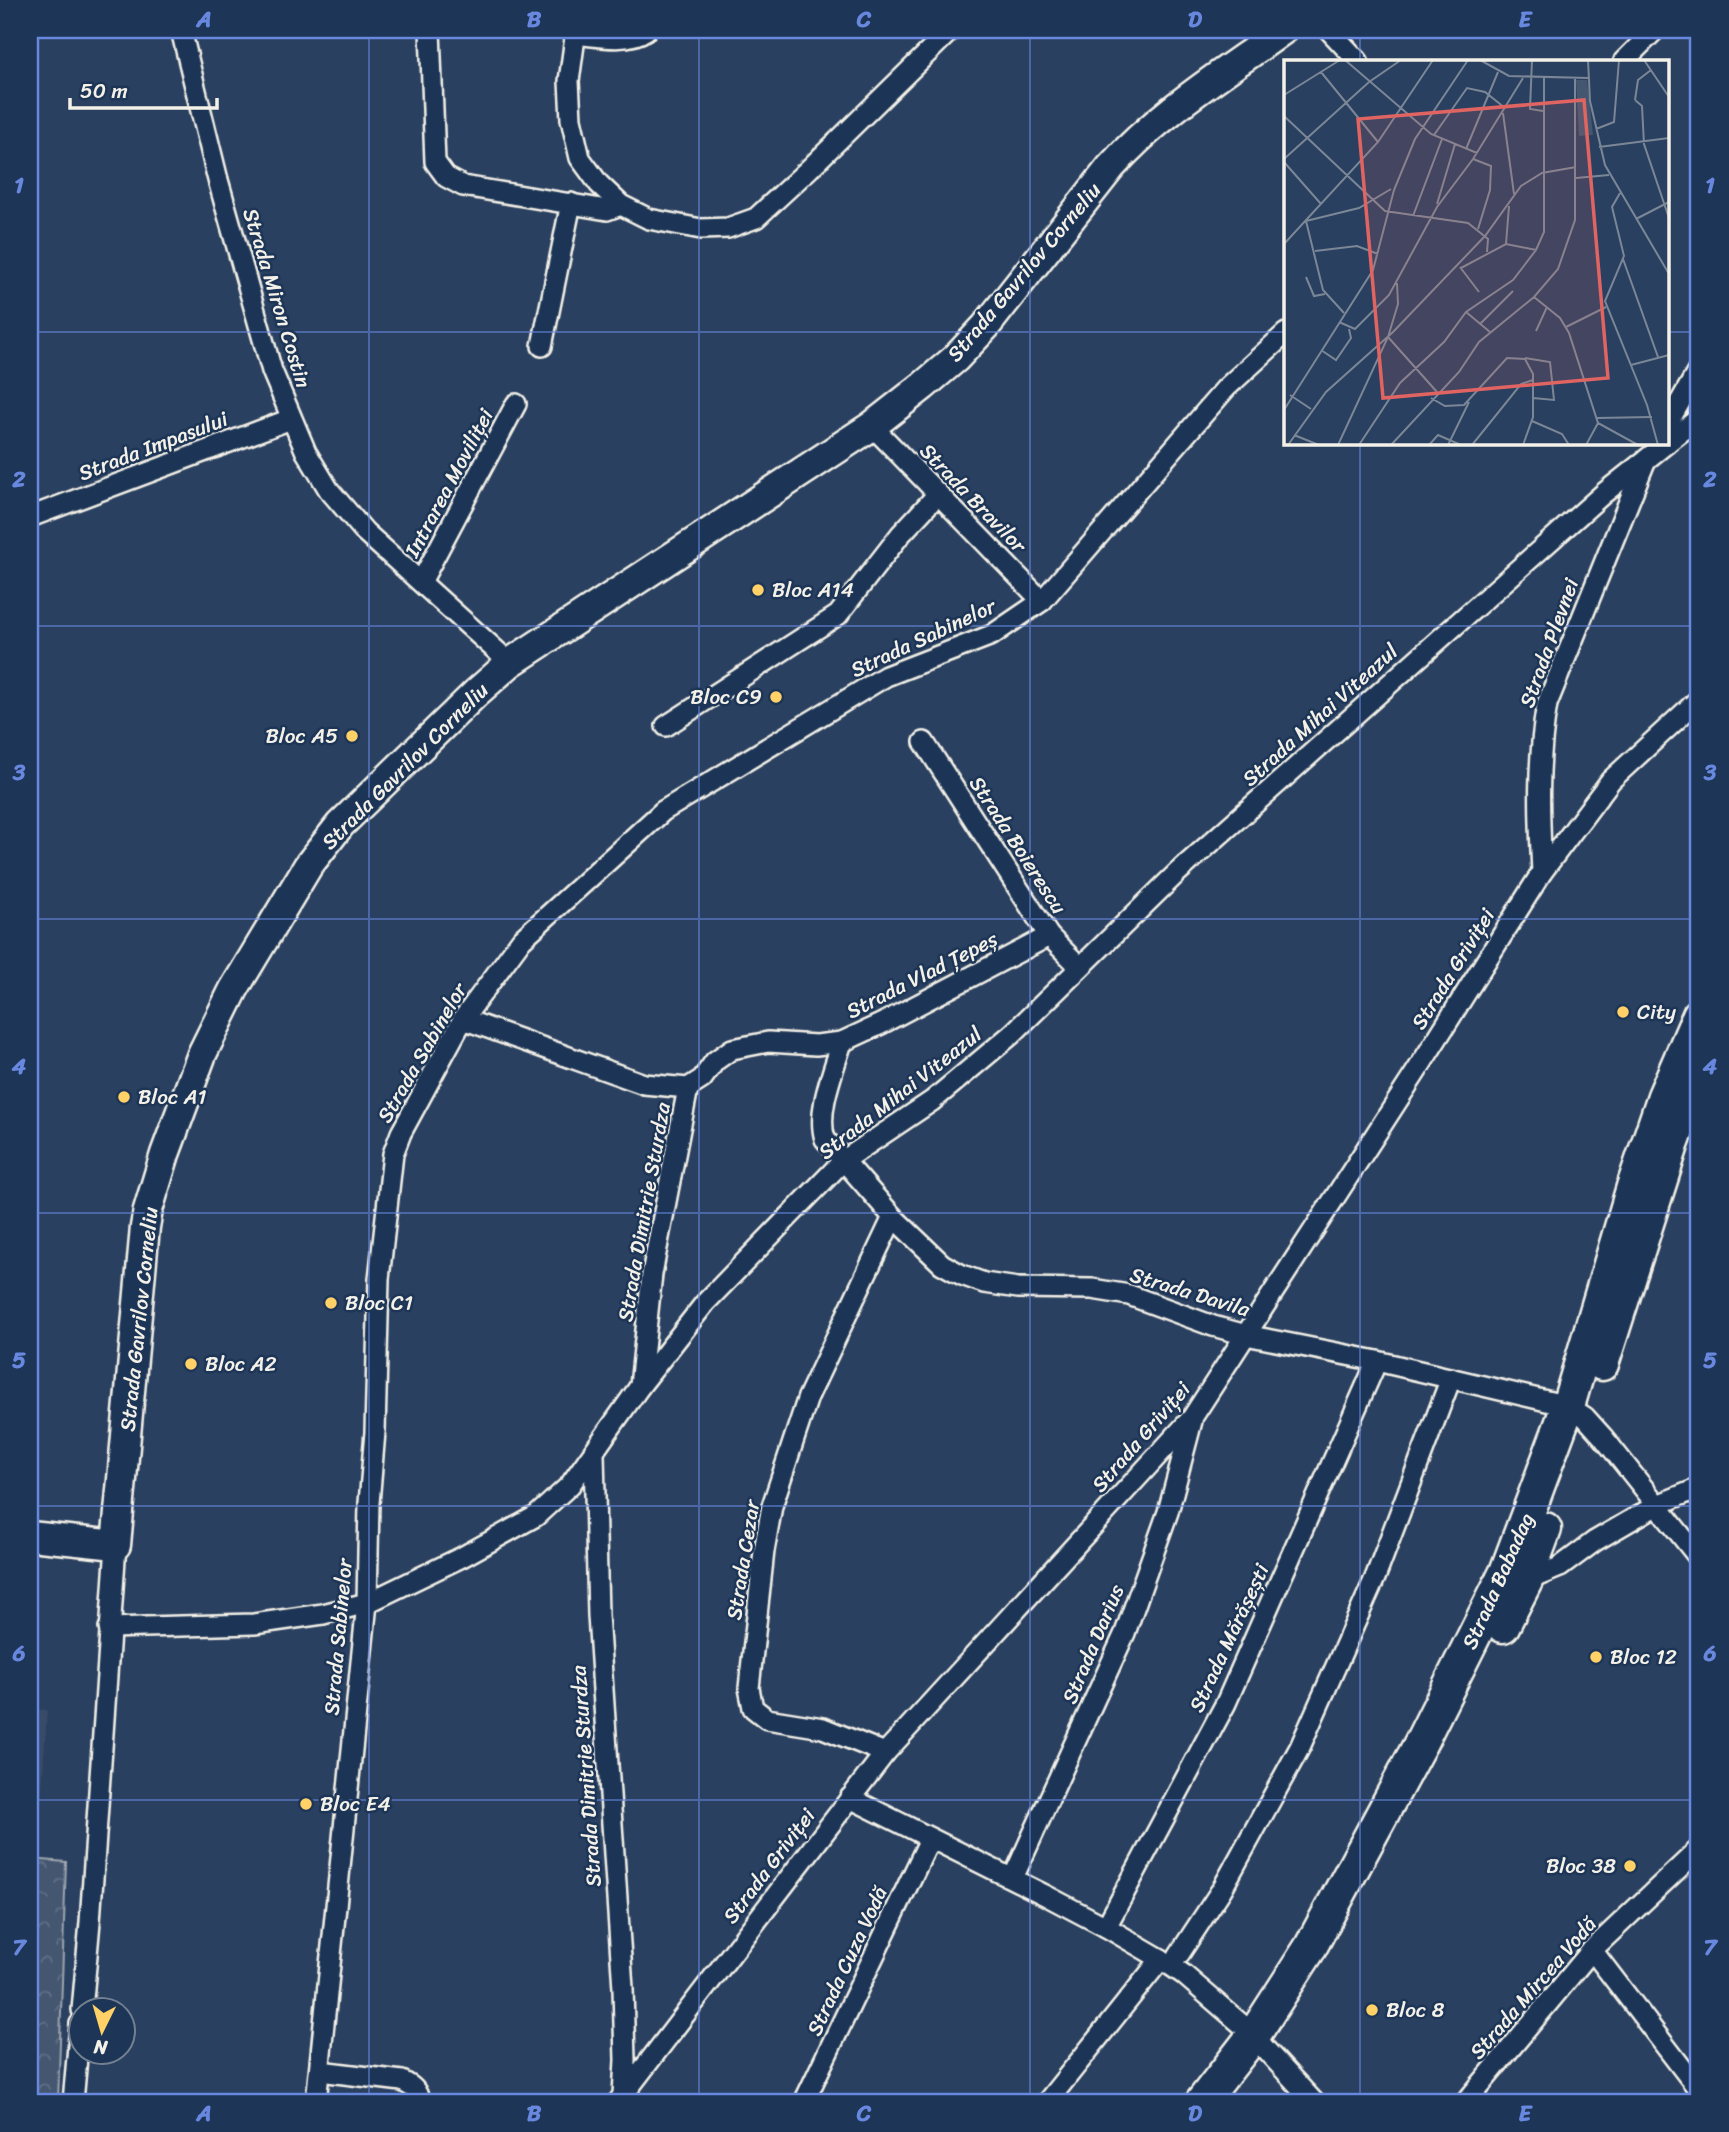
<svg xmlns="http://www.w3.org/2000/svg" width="1729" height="2132" viewBox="0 0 1729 2132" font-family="Sriracha,sans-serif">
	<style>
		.built { fill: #374c69 }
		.park { fill: url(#park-crowns); stroke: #9ca4ac; stroke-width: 2 }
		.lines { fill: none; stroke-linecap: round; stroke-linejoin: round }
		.street-casing { stroke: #f4f1e8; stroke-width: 24 }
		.secondary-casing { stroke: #f4f1e8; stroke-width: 33 }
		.primary-casing { stroke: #f4f1e8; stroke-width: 37 }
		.street { stroke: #1d3557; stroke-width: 19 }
		.secondary { stroke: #1d3557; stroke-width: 28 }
		.primary { stroke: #1d3557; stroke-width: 32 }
		.grid { fill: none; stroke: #6887de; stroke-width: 2; stroke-opacity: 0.55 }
		.poi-dot { fill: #ffd166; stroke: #1d3557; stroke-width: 2.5 }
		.labels { text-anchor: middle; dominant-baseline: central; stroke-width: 5; stroke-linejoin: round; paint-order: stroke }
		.street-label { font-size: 21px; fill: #f4f1e8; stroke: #1d3557 }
		.poi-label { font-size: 21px; fill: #f4f1e8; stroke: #1d3557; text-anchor: start }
		.inset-road { fill: none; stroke: #7b8796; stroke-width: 2 }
		.view { fill: #df6462; fill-opacity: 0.15; stroke: #df6462; stroke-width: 3.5 }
		.inset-edge { fill: none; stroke: #f4f1e8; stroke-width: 3.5 }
		.neatline { fill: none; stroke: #6887de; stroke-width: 2.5 }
		.grid-label { font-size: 23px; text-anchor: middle; font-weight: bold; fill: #6887de }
	</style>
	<defs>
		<pattern id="park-crowns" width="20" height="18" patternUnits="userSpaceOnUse" patternTransform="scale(1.75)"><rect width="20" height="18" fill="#445771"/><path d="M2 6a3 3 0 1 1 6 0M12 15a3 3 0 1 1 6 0" fill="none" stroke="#607085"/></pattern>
	</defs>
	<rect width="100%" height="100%" fill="#2a4060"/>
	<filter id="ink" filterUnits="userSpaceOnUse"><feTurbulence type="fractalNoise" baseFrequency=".0143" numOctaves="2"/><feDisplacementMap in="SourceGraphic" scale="14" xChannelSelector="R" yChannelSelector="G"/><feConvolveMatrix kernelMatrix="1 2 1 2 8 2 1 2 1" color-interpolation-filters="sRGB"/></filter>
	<g filter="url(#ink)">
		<path class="built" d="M30,1709l17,1 -8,127h-9z"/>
		<path class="park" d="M30,1859l36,3 -8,240h-28z"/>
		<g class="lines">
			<defs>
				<g id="street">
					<path d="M181,30l37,150 54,191 34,81 23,38 36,42 145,131"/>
					<path d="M430,30l5,132 11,15 17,9 144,24 14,-5"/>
					<path d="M576,30l-7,51 2,38 9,39 19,26 22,21 28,14 52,10 27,-1 28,-10 53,-49 142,-139"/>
					<path d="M1329,30l29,31"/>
					<path d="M575,34c23,2 52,9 71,-4"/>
					<path d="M1624,61l31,-31"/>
					<path d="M542,346l29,-143"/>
					<path d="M1668,423l31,-54"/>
					<path d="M872,426l170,175"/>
					<path d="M1668,442l31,-24"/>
					<path d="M30,517l261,-98"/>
					<path d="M421,582l95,-178"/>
					<path d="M666,726l172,-111 62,-80 38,-41"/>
					<path d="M924,742l125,194 31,31"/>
					<path d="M1542,872c-3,-58 -5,-111 5,-168l98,-242"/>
					<path d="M463,1019l181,65 44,4 14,-9 13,-18 17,-12 36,-7 48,3 26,-3 39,-18 168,-88"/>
					<path d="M842,1042c-8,28 -26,69 -17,97l68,78 49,47 20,11 22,8 34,5 74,1 37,6 84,31 33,9 131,26 191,45 17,11 18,20 96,121"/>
					<path d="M640,1386l12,-112 36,-186"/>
					<path d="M594,1454l4,161 25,373 2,72 -2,35"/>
					<path d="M1526,1581l34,-14 35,-26 62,-36 42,-17"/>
					<path d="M109,1628l145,-4 69,-10 44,-11 95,-46 74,-41 34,-31 70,-99 65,-83 138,-142 89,-60 80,-67 166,-162 426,-379 63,-50"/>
					<path d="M885,1753l-62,-25 -56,-9 -14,-11 -4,-20 15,-137 8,-45 36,-109 85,-180"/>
					<path d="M850,1798l197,98 59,31 55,32 22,15 71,61 12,15 48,52"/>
					<path d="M1013,1878l112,-245 43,-121 24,-91"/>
					<path d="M1106,1927l120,-224 151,-342"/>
					<path d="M1592,1950l107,140"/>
					<path d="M1178,1956l44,-67 78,-142 75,-169 76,-200"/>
					<path d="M82,2010l8,-88 26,-377"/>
					<path d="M320,2071l82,10c10,5 16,9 17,21"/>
					<path d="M73,2102l7,-78"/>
					<path d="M316,2102l51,-499 2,-100 6,-71 4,-153 14,-125 8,-21 62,-114 59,-80 141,-128 223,-135 106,-41 50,-34 184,-213 60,-55"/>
					<path d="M618,2102l267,-349 307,-335 224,-346 126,-200 69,-92 88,-81"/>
					<path d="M804,2102l126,-263"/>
					<path d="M1047,2102l114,-143"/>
					<path d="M1466,2102l126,-152 107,-101"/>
				</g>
				<path id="secondary" d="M30,1536l86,9 29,-318 3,-17 17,-56 37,-100 32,-65 74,-123 32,-41 136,-132 34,-30 362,-237 51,-40 33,-28 30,-32 125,-159c49,-55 113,-94 172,-137"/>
				<g id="primary">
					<path d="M1602,1364l71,-222 26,-69"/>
					<path d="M1503,1626l23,-45 19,-52"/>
					<path d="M1202,2102l52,-67 56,-87 110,-204 86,-172 62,-166 65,-219 31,-91 35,-81"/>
				</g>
			</defs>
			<use href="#street" class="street-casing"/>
			<use href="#secondary" class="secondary-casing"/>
			<use href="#primary" class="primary-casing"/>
			<use href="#street" class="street"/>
			<use href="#secondary" class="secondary"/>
			<use href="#primary" class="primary"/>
		</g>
	</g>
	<path class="grid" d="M369,30v2072M699,30v2072M1030,30v2072M1360,30v31M30,332h1256M1668,332h31M1360,443v1659M30,626h1669M30,919h1669M30,1213h1669M30,1506h1669M30,1800h1669"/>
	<g class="poi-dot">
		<circle cx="758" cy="590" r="7"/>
		<circle cx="776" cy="697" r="7"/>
		<circle cx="352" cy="736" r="7"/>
		<circle cx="1623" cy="1012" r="7"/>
		<circle cx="124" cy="1097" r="7"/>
		<circle cx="331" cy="1303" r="7"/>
		<circle cx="191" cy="1364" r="7"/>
		<circle cx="1596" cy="1657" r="7"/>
		<circle cx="306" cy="1804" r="7"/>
		<circle cx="1630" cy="1866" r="7"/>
		<circle cx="1372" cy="2010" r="7"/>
	</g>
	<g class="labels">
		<g class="street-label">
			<text transform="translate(1024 272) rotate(-50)">Strada Gavrilov Corneliu</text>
			<text transform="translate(277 298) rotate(73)">Strada Miron Costin</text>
			<text transform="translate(153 446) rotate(-21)">Strada Impasului</text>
			<text transform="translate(449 483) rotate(-62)">Intrarea Moviliței</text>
			<text transform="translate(973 498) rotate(46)">Strada Bravilor</text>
			<text transform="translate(923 638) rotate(-25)">Strada Sabinelor</text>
			<text transform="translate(1549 643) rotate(-70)">Strada Plevnei</text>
			<text transform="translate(1320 715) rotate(-42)">Strada Mihai Viteazul</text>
			<text transform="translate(405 766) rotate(-45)">Strada Gavrilov Corneliu</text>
			<text transform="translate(1018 845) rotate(57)">Strada Boierescu</text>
			<text transform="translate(1453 969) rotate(-58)">Strada Griviței</text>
			<text transform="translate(922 975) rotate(-27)">Strada Vlad Țepeș</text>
			<text transform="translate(422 1053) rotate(-60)">Strada Sabinelor</text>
			<text transform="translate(900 1093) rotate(-38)">Strada Mihai Viteazul</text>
			<text transform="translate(644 1212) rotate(-80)">Strada Dimitrie Sturdza</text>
			<text transform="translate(1190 1292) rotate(17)">Strada Davila</text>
			<text transform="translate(139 1319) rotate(-84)">Strada Gavrilov Corneliu</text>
			<text transform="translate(1141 1437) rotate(-49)">Strada Griviței</text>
			<text transform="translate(743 1560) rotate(-81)">Strada Cezar</text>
			<text transform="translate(1498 1581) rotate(-66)">Strada Babadag</text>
			<text transform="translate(338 1637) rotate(-85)">Strada Sabinelor</text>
			<text transform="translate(1229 1638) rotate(-65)">Strada Mărășești</text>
			<text transform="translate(1093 1644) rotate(-67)">Strada Darius</text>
			<text transform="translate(586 1776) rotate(-94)">Strada Dimitrie Sturdza</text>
			<text transform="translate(769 1866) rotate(-53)">Strada Griviței</text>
			<text transform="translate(847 1961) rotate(-65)">Strada Cuza Vodă</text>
			<text transform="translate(1533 1988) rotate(-49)">Strada Mircea Vodă</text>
		</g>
		<g class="poi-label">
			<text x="772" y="590">Bloc A14</text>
			<text x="762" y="697" text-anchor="end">Bloc C9</text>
			<text x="338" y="736" text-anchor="end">Bloc A5</text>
			<text x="1637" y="1012">City</text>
			<text x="138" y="1097">Bloc A1</text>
			<text x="345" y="1303">Bloc C1</text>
			<text x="205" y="1364">Bloc A2</text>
			<text x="1610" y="1657">Bloc 12</text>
			<text x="320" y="1804">Bloc E4</text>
			<text x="1616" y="1866" text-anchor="end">Bloc 38</text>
			<text x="1386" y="2010">Bloc 8</text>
		</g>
	</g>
	<g transform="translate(1284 60)">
		<rect width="385" height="385" fill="#2a4060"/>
		<path d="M292,20h11l6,55 -14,1z" fill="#445771"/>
		<path class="inset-road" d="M61,0l86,74 46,19M196,0l29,16 80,2M248,0l-2,49 13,2M304,0l2,41 15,64 64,109M360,0l25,37M37,12l57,70M0,35l56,-35M351,40l7,6 2,38 25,74M351,40l3,-20 13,-10M219,53l11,81M0,56l101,95 83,12 20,16 -1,13M312,69l18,-7 5,-62M150,75l33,-47 18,4 20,16M315,87l70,-9M182,89l32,-77M0,99l85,-77 32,-22M189,99l18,7 -1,24 -12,39M0,102l37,42M292,118l33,-3M336,133l-8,14 12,49 -19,45 42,104 11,40M153,144l18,-60M129,156l29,-77M352,159l33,-17M22,161l17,69 21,23M22,161l53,-13 32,-19M0,184l94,-102 55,-82M222,184l3,-38M31,191l42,-5 21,8M339,199l35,98M176,207l19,25M177,208l45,-24 30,6M22,217l8,19 11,-2M250,237l26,21 9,15 29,90 40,22M182,252l24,20M55,262l16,7 34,-34 48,-88 36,-48 50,-81M196,264l33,-33M282,267l40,-20M252,271l11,-24M104,277l49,55M37,290l15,10 15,-22 -2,-9M241,298l25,4 4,38 -21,-2M347,305l38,-10M6,335l21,14M147,338l14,8 19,-1 43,-47 18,1 8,15v43l-10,28M0,350l89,-140 21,-80 21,-51 53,-79M313,358l55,-1M248,361l30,13 7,11M10,375l25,10M4,385l38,-53 67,-60 92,-96 36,-50 21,-13 34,-6M54,385l50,-108 10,-33 -1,-21M75,385l41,-62 44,-41 22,-30 47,-32 23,-30 8,-18v-154M107,385l68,-73 20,-30 55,-45 24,-28 17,-49v-142M145,385l9,-10 23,10M164,385l21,-43M188,385l49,-61 12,-4M302,385l12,-22"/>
		<path class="view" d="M300,40l24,278 -225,20 -25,-279z"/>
		<rect width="385" height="385" class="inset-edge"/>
	</g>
	<rect width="1729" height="2132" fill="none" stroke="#1d3557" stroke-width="77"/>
	<g transform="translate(102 2031) rotate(185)"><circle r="33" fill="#1d3557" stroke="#738091" stroke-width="2"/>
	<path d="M0-5L12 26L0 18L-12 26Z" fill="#ffd166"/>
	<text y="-10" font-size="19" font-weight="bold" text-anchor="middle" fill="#f4f1e8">N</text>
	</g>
	<path d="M70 98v10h147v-10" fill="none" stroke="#f4f1e8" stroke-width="3.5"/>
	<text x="80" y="98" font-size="21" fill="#f4f1e8" stroke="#1d3557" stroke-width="5" paint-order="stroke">50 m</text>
	<rect x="38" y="38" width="1652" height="2056" class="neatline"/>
	<g class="grid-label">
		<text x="204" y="27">A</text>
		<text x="534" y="27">B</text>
		<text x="864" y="27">C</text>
		<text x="1195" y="27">D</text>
		<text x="1525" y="27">E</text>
		<text x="19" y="193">1</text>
		<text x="1710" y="193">1</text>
		<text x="19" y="487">2</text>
		<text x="1710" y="487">2</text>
		<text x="19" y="780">3</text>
		<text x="1710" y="780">3</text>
		<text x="19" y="1074">4</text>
		<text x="1710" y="1074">4</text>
		<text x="19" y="1368">5</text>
		<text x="1710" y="1368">5</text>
		<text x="19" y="1661">6</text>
		<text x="1710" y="1661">6</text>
		<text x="19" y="1955">7</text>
		<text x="1710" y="1955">7</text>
		<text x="204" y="2121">A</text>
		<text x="534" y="2121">B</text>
		<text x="864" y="2121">C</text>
		<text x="1195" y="2121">D</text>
		<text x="1525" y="2121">E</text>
	</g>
</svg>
